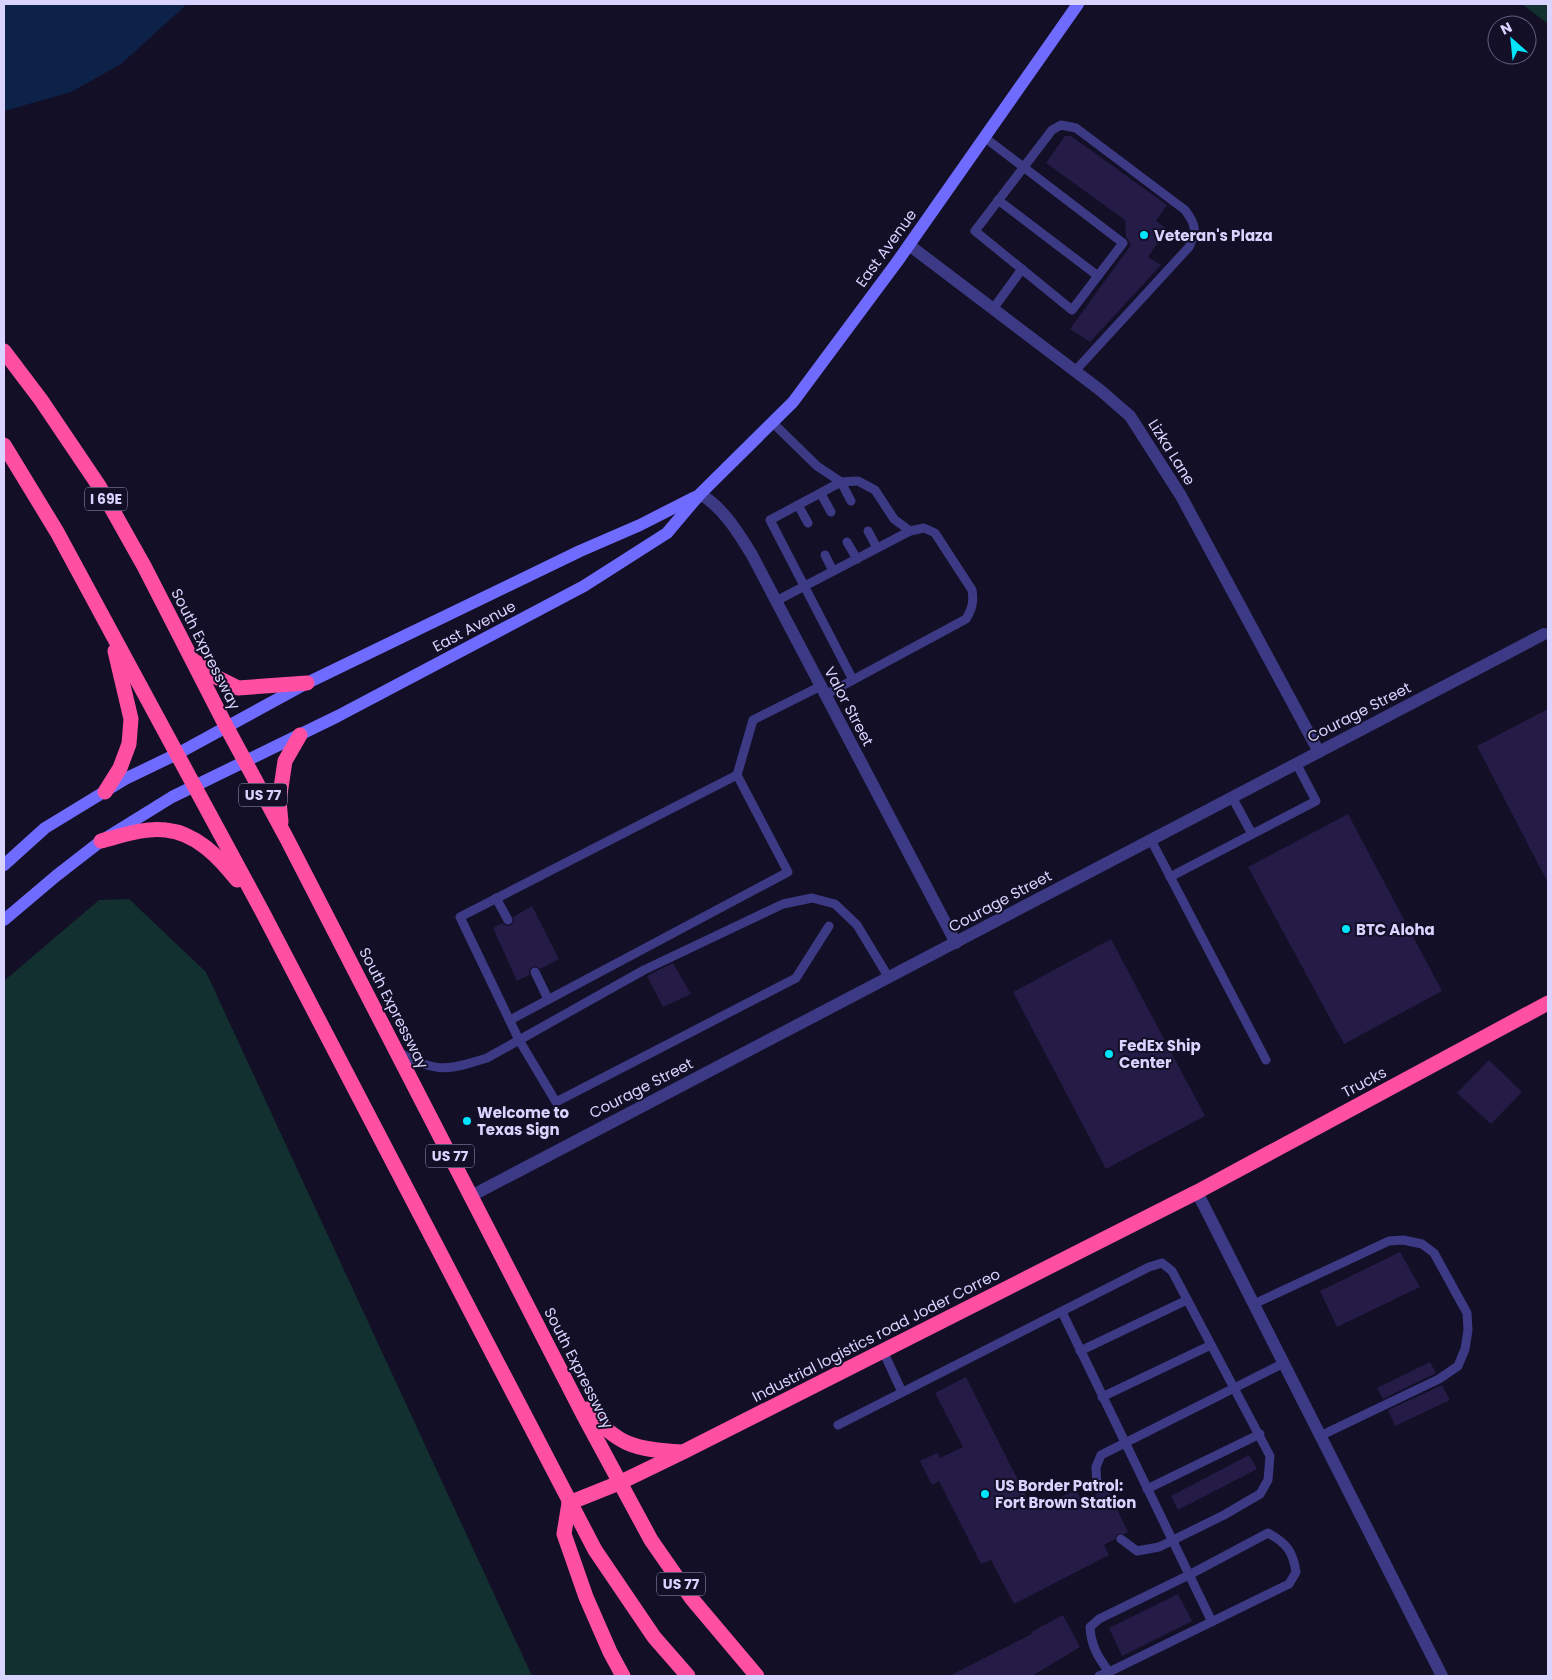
<svg xmlns="http://www.w3.org/2000/svg" width="1552" height="1680" viewBox="0 0 1552 1680" font-family="Poppins,sans-serif">
	<style>
		.green { fill: #12302f }
		.water { fill: #0c2248 }
		.building { fill: #241b47 }
		.lines { fill: none; stroke-linecap: round; stroke-linejoin: round }
		.lane { stroke: #3d3a85; stroke-width: 9 }
		.street { stroke: #3d3a85; stroke-width: 12 }
		.secondary { stroke: #6f6bff; stroke-width: 12 }
		.highway { stroke: #ff4fa3; stroke-width: 15 }
		.poi-dot { fill: #00e5ff; stroke: #130f26; stroke-width: 2 }
		.labels { text-anchor: middle; dominant-baseline: central; stroke-width: 4; stroke-linejoin: round; paint-order: stroke }
		.shield { fill: #130f26; stroke: #9e99be; stroke-width: 1 }
		.shield-label { font-size: 14px; font-weight: bold; fill: #d9d4ff }
		.poi-label { font-size: 15px; font-weight: bold; fill: #d9d4ff; stroke: #130f26; text-anchor: start }
		.street-label { font-size: 15px; fill: #d9d4ff; stroke: #130f26 }
	</style>
	<rect width="100%" height="100%" fill="#130f26"/>
	<g class="green">
		<path d="M1522,4h26v20z"/>
		<path d="M129,899l77,73 326,704h-528v-695l95,-81z"/>
	</g>
	<path class="water" d="M4,4h183l-66,60 -50,28 -67,19z"/>
	<g class="building">
		<path d="M1065,136h6l96,69 -11,16 11,8 -19,28 13,8 -71,77 -20,-13 61,-84 -5,-8 -1,-17 -79,-57z"/>
		<path d="M1548,709v174l-71,-137z"/>
		<path d="M1348,814l94,177 -98,53 -96,-177z"/>
		<path d="M532,906l27,53 -19,10 -4,-3 -4,1 -3,4v4l-12,6 -24,-53 9,-5 5,3 4,-1 3,-4 -1,-4z"/>
		<path d="M1111,939l94,177 -99,53 -93,-177z"/>
		<path d="M673,963l18,31 -28,13 -16,-31z"/>
		<path d="M1489,1060l33,32 -31,32 -34,-31z"/>
		<path d="M1400,1252l20,35 -83,40 -17,-36z"/>
		<path d="M1430,1362l6,11 -53,26 -6,-11z"/>
		<path d="M966,1377l67,133 43,-20 6,11 25,-12 21,43 -3,2h-7l-3,5 -11,6 5,10 -95,49 -23,-44 -10,4 -42,-83 -7,4 -12,-24 17,-8 3,5 23,-11 -28,-54z"/>
		<path d="M1442,1385l8,15 -55,26 -7,-16z"/>
		<path d="M1249,1455l8,14 -79,41 -7,-14z"/>
		<path d="M1178,1594l14,27 -70,35 -13,-28z"/>
		<path d="M1063,1615l17,32 -48,29h-83l83,-42 -1,-2z"/>
	</g>
	<g class="lines">
		<g class="lane">
			<path d="M984,137l139,106 -51,67 -97,-79 77,-101 9,-5 15,3 109,82c11,15 12,20 4,37l-114,124"/>
			<path d="M998,200l100,76"/>
			<path d="M993,309l29,-40"/>
			<path d="M772,422l45,44 24,16 17,-1 17,9 19,29 16,12 14,-3 11,5 37,57c2,12 0,19 -6,29l-141,76"/>
			<path d="M821,494l10,18"/>
			<path d="M851,501l-10,-19 -71,38 83,160"/>
			<path d="M798,505l10,18"/>
			<path d="M868,531l9,17"/>
			<path d="M847,542l10,17"/>
			<path d="M825,555l8,16"/>
			<path d="M776,601l134,-70"/>
			<path d="M821,686l-68,34 -16,55 -277,142 59,123 37,62 240,-124 33,-52"/>
			<path d="M1232,797l20,37"/>
			<path d="M1151,840l115,220"/>
			<path d="M1170,877l146,-76 -20,-38"/>
			<path d="M496,898l12,22"/>
			<path d="M535,972l13,27"/>
			<path d="M510,1020l278,-148 -51,-97"/>
			<path d="M398,1052c40,21 47,19 89,6l157,-88 139,-66 29,-6 23,6 22,21 32,53"/>
			<path d="M1254,1304l135,-63 14,-1 19,4 12,9 33,60 1,17 -3,19 -7,17 -19,13 -119,57"/>
			<path d="M1062,1312l150,310"/>
			<path d="M883,1351l19,41"/>
			<path d="M1080,1351l107,-51"/>
			<path d="M1102,1397l109,-52"/>
			<path d="M838,1425l311,-158 13,-4 10,8 98,185 -2,24 -8,14 -36,21 -65,32 -22,4 -16,-12"/>
			<path d="M1097,1488l-1,-21 5,-12 183,-92"/>
			<path d="M1147,1489l113,-55"/>
			<path d="M1099,1676l10,-4 180,-88 7,-12c-3,-21 -10,-29 -28,-39l-79,42 -90,44 -9,8c1,19 8,30 19,45"/>
		</g>
		<g class="street">
			<path d="M909,245l191,145 30,26 51,80 138,256"/>
			<path d="M700,494c23,13 39,40 52,61l204,388"/>
			<path d="M1197,1192l245,484"/>
			<path d="M471,1196l1073,-562"/>
		</g>
		<g class="secondary">
			<path d="M4,865l41,-37 82,-50 50,-24 130,-71 273,-132 60,-26 55,-28"/>
			<path d="M4,920l52,-44 45,-35 71,-44 166,-81 246,-130 83,-53 33,-39 93,-92 104,-140 181,-258"/>
		</g>
		<g class="highway">
			<path d="M4,351l37,49 58,86 45,80 82,160 61,113 297,577 67,124 41,59 65,77"/>
			<path d="M4,445l53,87 206,381 332,637 59,87 34,39"/>
			<path d="M196,662l14,12 28,14 69,-5"/>
			<path d="M105,792l15,-24 9,-24 2,-25 -16,-68"/>
			<path d="M281,822l-2,-21 6,-40 15,-26"/>
			<path d="M101,841c20,-5 44,-14 65,-11 30,3 53,27 71,50"/>
			<path d="M587,1409c30,36 48,41 95,43"/>
			<path d="M569,1503l50,-20 64,-31 514,-260 351,-189"/>
			<path d="M569,1503l-5,31 22,63 24,55 13,24"/>
		</g>
	</g>
	<g class="poi-dot">
		<circle cx="1144" cy="235" r="5"/>
		<circle cx="1346" cy="929" r="5"/>
		<circle cx="1109" cy="1054" r="5"/>
		<circle cx="467" cy="1121" r="5"/>
		<circle cx="985" cy="1494" r="5"/>
	</g>
	<g class="labels">
		<g class="shield">
			<rect x="85" y="487.5" width="42" height="23" rx="4"/>
			<rect x="239" y="783.5" width="48" height="23" rx="4"/>
			<rect x="426" y="1144.5" width="48" height="23" rx="4"/>
			<rect x="657" y="1572.5" width="48" height="23" rx="4"/>
		</g>
		<g class="shield-label">
			<text x="106" y="499">I 69E</text>
			<text x="263" y="795">US 77</text>
			<text x="450" y="1156">US 77</text>
			<text x="681" y="1584">US 77</text>
		</g>
		<g class="poi-label">
			<text x="1154" y="235">Veteran's Plaza</text>
			<text x="1356" y="929">BTC Aloha</text>
			<text x="1119" y="1045">FedEx Ship<tspan x="1119" dy="17">Center</tspan></text>
			<text x="477" y="1112">Welcome to<tspan x="477" dy="17">Texas Sign</tspan></text>
			<text x="995" y="1485">US Border Patrol:<tspan x="995" dy="17">Fort Brown Station</tspan></text>
		</g>
		<g class="street-label">
			<text transform="translate(886 248) rotate(-54)">East Avenue</text>
			<text transform="translate(1172 452) rotate(58)">Lizka Lane</text>
			<text transform="translate(474 626) rotate(-28)">East Avenue</text>
			<text transform="translate(206 649) rotate(63)">South Expressway</text>
			<text transform="translate(849 706) rotate(62)">Valor Street</text>
			<text transform="translate(1359 712) rotate(-27)">Courage Street</text>
			<text transform="translate(1000 901) rotate(-28)">Courage Street</text>
			<text transform="translate(394 1008) rotate(63)">South Expressway</text>
			<text transform="translate(1364 1082) rotate(-28)">Trucks</text>
			<text transform="translate(641 1088) rotate(-27)">Courage Street</text>
			<text transform="translate(876 1335) rotate(-27)">Industrial logistics road Joder Correo</text>
			<text transform="translate(579 1368) rotate(63)">South Expressway</text>
		</g>
	</g>
	<rect width="1552" height="1680" fill="none" stroke="#d9d4ff" stroke-width="10"/>
	<g transform="translate(1512 40) rotate(333)"><circle r="24" fill="#130f26" stroke="#625e7d"/>
	<path d="M0-4L9 19L0 12L-9 19Z" fill="#00e5ff"/>
	<text y="-8" font-size="14" font-weight="bold" text-anchor="middle" fill="#d9d4ff">N</text>
	</g>
</svg>
